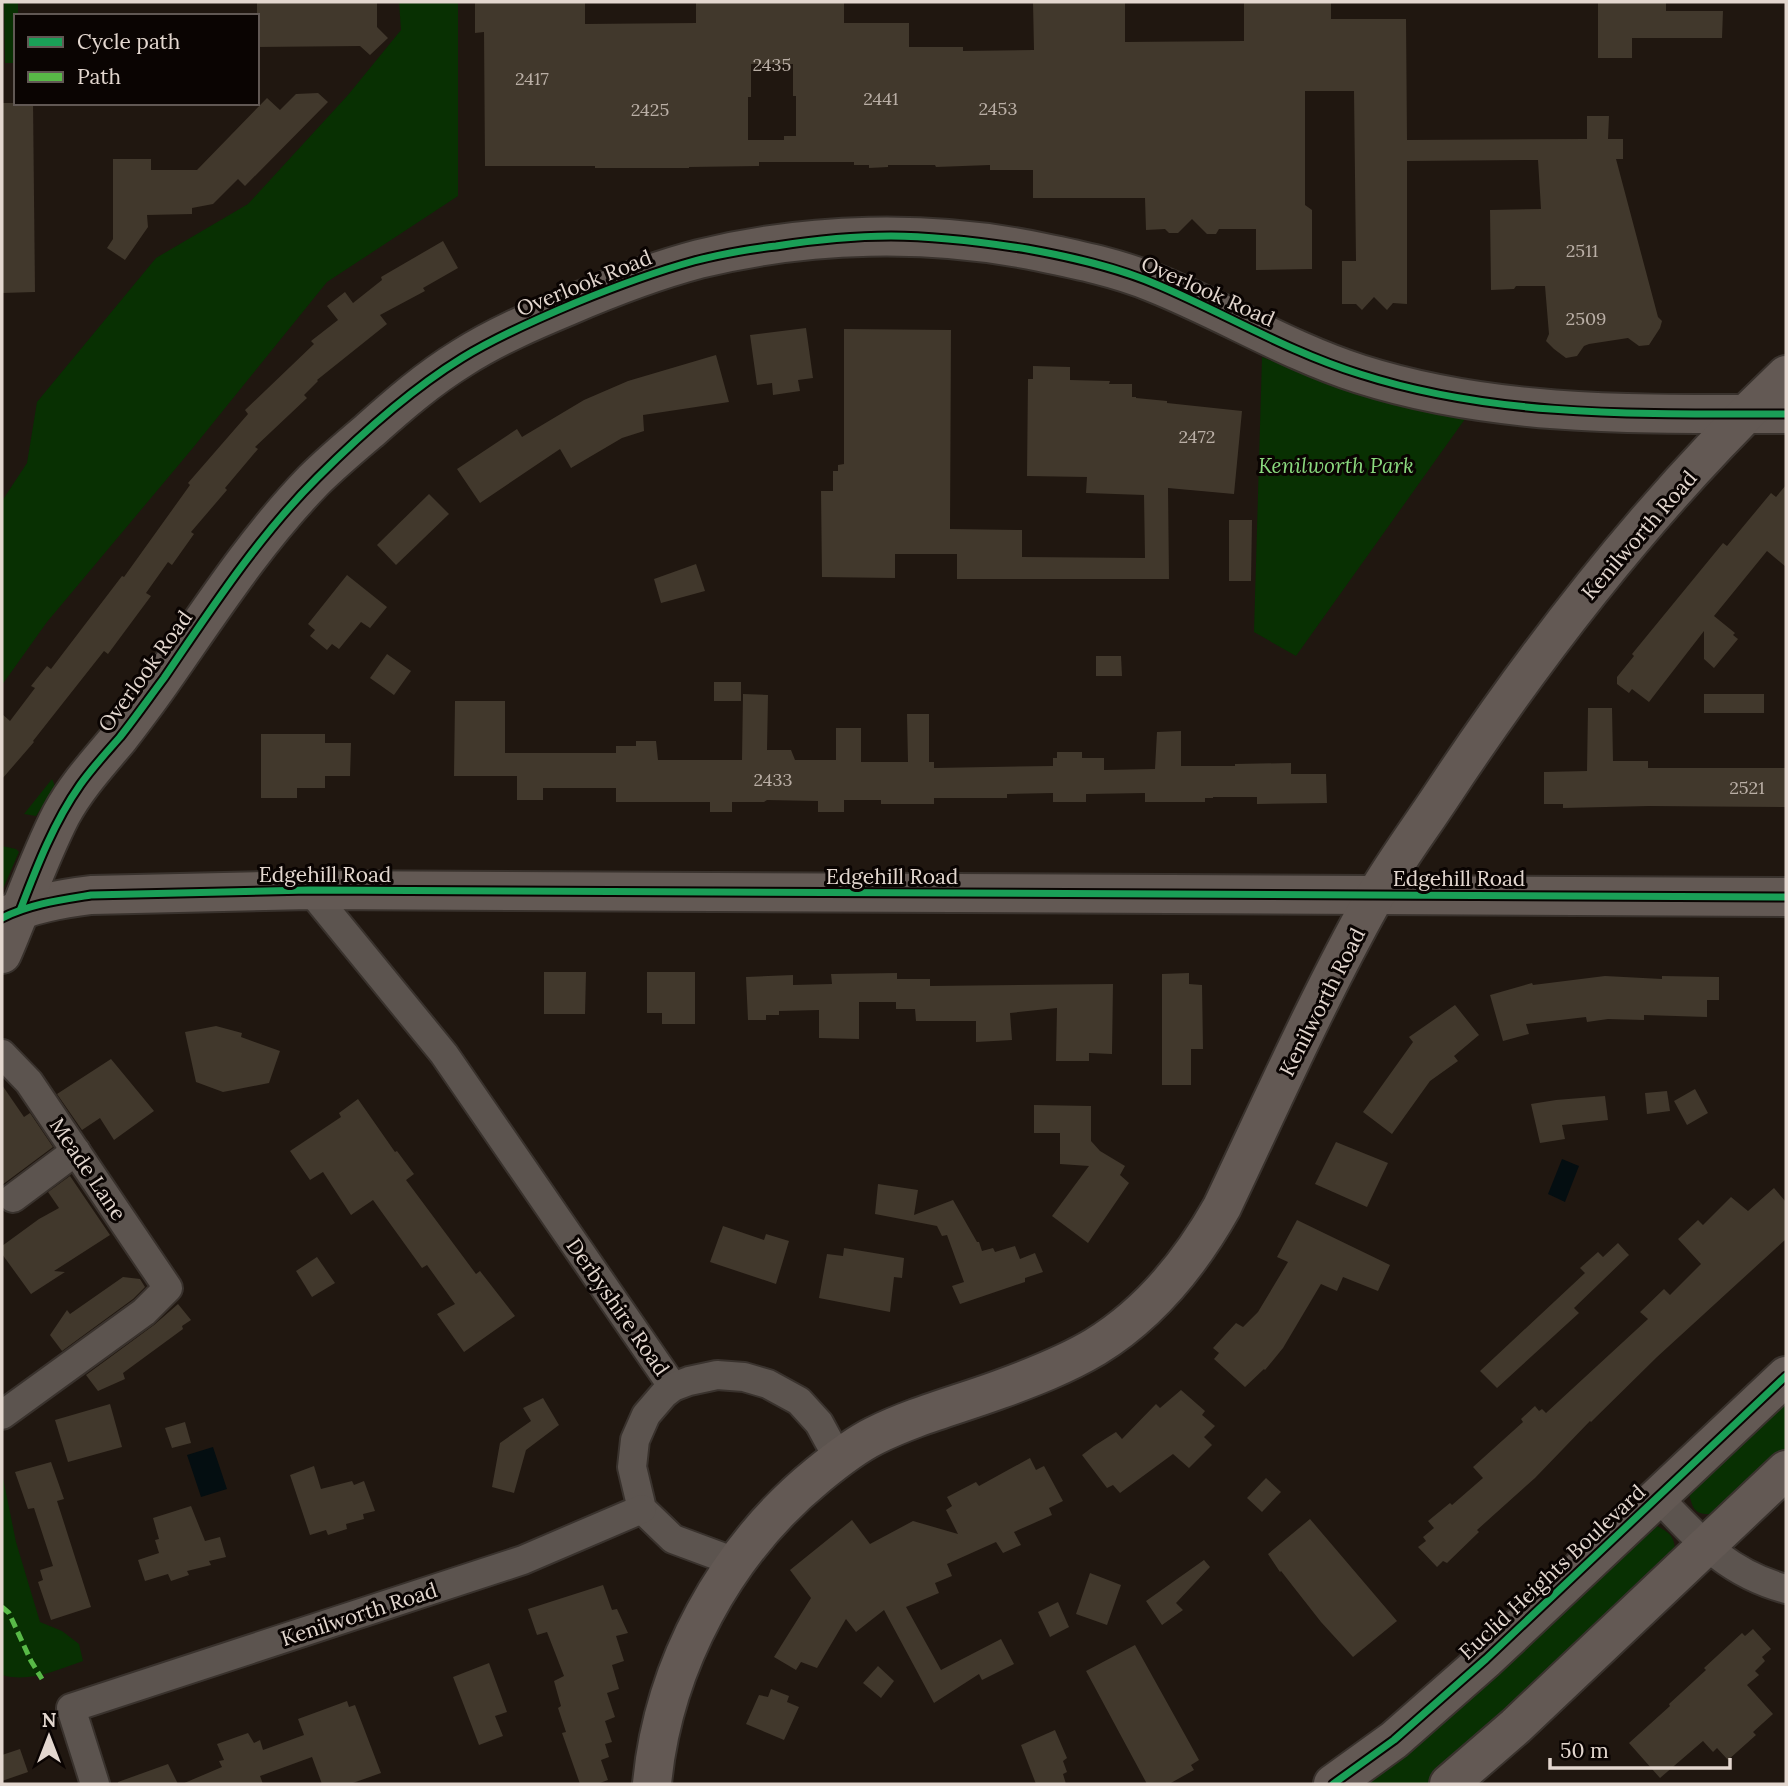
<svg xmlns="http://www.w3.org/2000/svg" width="1788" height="1786" viewBox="0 0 1788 1786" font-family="Lora,serif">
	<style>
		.green { fill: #083002 }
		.water { fill: #040e11 }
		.building { fill: #41382c; fill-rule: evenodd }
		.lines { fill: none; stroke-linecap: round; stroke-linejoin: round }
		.street-casing { stroke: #39322d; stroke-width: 32 }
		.secondary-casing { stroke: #39322d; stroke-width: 42 }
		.street { stroke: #5c544f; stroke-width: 28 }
		.secondary { stroke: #635954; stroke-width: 38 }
		.quiet { stroke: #58b947; stroke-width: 5; stroke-dasharray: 10 5; stroke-linecap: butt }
		.cycleway-casing { stroke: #0a0402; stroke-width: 11 }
		.cycleway { stroke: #1a9f57; stroke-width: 7 }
		.labels { text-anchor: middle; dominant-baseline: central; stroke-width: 6; stroke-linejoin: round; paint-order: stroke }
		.number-label { font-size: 18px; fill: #baafa6 }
		.street-label { font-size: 21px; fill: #e3d7cf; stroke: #0a0402 }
		.park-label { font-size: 21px; font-style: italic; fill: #8ad97e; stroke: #0a0402 }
	</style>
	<rect width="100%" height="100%" fill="#201710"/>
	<g class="green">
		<path d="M4,2h14v14h-2v47h-11z"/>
		<path d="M399,2h59v194l-131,86 -135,167 -145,173 -45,63v-184l25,-38 10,-61 119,-144 92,-54 100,-109 53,-65z"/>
		<path d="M1262,357l69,26 72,22 62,14 -169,237 -42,-24z"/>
		<path d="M52,779l3,7 -19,30 -12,-2z"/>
		<path d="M2,846l14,3 3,3 -17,39z"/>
		<path d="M1786,1391v57l-70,66c-20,1 -23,-2 -27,-21z"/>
		<path d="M2,1473l14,69 24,80 22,9 17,13 4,17c-26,9 -54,22 -81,14z"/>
		<path d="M1657,1526c16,8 18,13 18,30l-173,165 -75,63h-75l294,-257z"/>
	</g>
	<g class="water">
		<path d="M1562,1159l17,7 -14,36 -17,-8z"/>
		<path d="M213,1447l14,42 -26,8 -14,-42z"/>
	</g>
	<g class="building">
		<path d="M257,2h120v25l11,11 -18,17 -10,-9 -103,1z"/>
		<path d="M475,2h110v22l111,-1v-21h148v21h65v24h54v4l71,-1 -1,-48h92v40l119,-1v-39h87v17h75l1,121 180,-1v-23h22l-1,23h15v20h-7l42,158 4,4 -2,7 -11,17 -10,1 -11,-8 -39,6 -5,2 -7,10 -11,2 -12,-9 -8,-8 3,-7 -4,-48h-29l-2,3 -23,1 -1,-80 51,-1 -3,-49 -131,1v143l-14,-1 -6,7 -13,-13 -12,13 -6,-6h-14v-43h14l-2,-170h-49v114l7,5v59l-56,1v-41h-37l-3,5h-9l-15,-15 -14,14h-9l-4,-4 -19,1 -1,-32h-112v-28h-43v-5l-54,2 -1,-2h-47v2l-19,1v-3h-15v-3h-95v4l-70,1v1h-94v-2h-110l-1,-134 -9,1zM751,64h42v32h3v40h-12v4h-36v-43h3z"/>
		<path d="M1598,2h68v9h57l-1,27h-90v20h-34z"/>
		<path d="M318,93l10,9 -83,84 -7,-7 -25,25 -21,4v6l-45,1 1,12 -23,33 -18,-12 6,-9v-80h38v11h46l70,-72 13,12 16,-16z"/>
		<path d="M2,103h31l2,189 -33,1z"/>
		<path d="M443,241l15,27 -35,20 2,3 -45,24 7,9 -70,56 1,1 -14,14 3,3 -52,49 3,2 -33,39 2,2 -36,42 3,2 -22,31 -4,-3 -22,31 5,3 -43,58 -4,-3 -71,90 1,1 -32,37v-65l8,7 25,-33 -4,-2 16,-20 4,3 71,-93 2,1 66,-92 -2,-2 60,-69 -3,-4 69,-66 -3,-3 27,-21 -11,-14 18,-14 8,11 29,-23 -1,-3z"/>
		<path d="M806,328l7,50 -15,2 2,11 -27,4 -1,-12 -15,2 -7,-50z"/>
		<path d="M844,329l107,1 -1,199 72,1v27l123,1 -1,-63 -58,-2 1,-16 -60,-1 1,-97h5v-13l37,1v13l40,1 -1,3h23v13h4v1l31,3v2l75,8 -8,83 -66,-6 1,91h-212v-25h-62v24l-73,-1 -1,-86h12v-20h5v-6l6,-1z"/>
		<path d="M716,355l13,47 -86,13 1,16 -22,7 -51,30 -11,-19 -80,54 -23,-34 60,-40 5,8 62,-37 44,-19z"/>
		<path d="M1786,485v82l-19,-16 -53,65 21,17 -2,2 5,4 -24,29 -10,-9v-28l-55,71 -17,-13 -3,4 -12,-9v-7l17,-21 -2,-2 91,-111 4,3 44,-53 5,4z"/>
		<path d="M429,494l20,20 -53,51 -19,-20z"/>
		<path d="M1229,520h23l-1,61h-22z"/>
		<path d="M696,564l9,27 -44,12 -7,-24z"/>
		<path d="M347,575l40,32 -17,21 -9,-6 -22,27 -7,-5 -5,6 -17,-14 5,-6 -7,-6z"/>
		<path d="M387,654l24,17 -17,24 -24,-17z"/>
		<path d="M1096,656h25l1,20h-26z"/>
		<rect x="714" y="682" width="27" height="19"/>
		<path d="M743,694l25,1 -1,55h24l4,10h41v-32h25v34h47l-1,-48h22v48h5v6l119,-2v-8h4v-6h25v6h22v12l51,-1 2,-37 24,-1v35h54v-2l56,-1v11h35l1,29 -70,1v-7h-44v1h-8v4h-60v-9l-59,1v8h-33v-9l-46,1v4h-73v6h-53v-4h-37v12h-26v-11l-51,-1 -3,2h-32v10h-22v-10h-94v-14h-73v12h-26v-24h-63l1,-75h50v52h111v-7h20v-5h20l2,19h84z"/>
		<rect x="1704" y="694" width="60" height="19"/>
		<path d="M1588,708h24l1,53h35v7h138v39l-137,-1 -86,2v-4h-19v-32l43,-1z"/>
		<path d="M261,734h64v9h26l-1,33h-25v12h-28v10h-36z"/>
		<path d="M544,972h42l-1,42h-41z"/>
		<path d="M647,972h48v52h-33v-11h-15z"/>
		<path d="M897,973v6h33v7l183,-2 -1,70 -23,-1v8h-33l1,-53 -47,5 2,27 -36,2v-21h-60l-1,-12h-19v-7h-37v37l-40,-1v-28l-40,1v4h-13v5h-18l-2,-43 47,-2v10l39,-1 -1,-10z"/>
		<path d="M1189,973v11l13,1 1,64h-12v36h-29v-111z"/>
		<path d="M1605,976l57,3v-3l57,1v23h-12v17l-63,-2v5l-36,-1 -21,3 -1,-5 -60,7 3,10 -26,7 -13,-46 42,-12 1,2z"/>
		<path d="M1455,1005l24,30 -25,21 4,5 -28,20 -38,53 -29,-22 50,-70 -4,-5z"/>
		<path d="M216,1026l26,7 -1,4 39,14 -11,32 -46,9 -27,-10 -11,-50z"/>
		<path d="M111,1059l43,52 -40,29 -14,-22 -18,12 -25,-36z"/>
		<path d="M2,1085l22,32 6,-4 23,34 -51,38z"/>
		<path d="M1695,1089l13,24 -21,12 -13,-24z"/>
		<path d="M1667,1091l3,20 -23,3 -2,-21z"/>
		<path d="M1605,1096l3,24 -46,5 3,14 -25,4 -9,-39 25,-4z"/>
		<path d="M358,1099l37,53 2,-1 17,23 -8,6 70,94 4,-3 35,45 -51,36 -27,-38 18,-10 -28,-39 -5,3 -49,-68 -22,15 -28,-43 -13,8 -20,-29 51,-34 -2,-4z"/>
		<path d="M1034,1105l57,1v35l9,10 25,15 -5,9 9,8 -41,60 -36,-27 37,-50 -29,-2v-31h-26z"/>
		<path d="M1336,1142l52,21 -21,44 -52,-23z"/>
		<path d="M70,1176l40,59 -56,36 11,1 -34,22 -29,-40v-8l37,-27 20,-11 -11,-16z"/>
		<path d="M878,1184l40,6 -4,25 39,-15 24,42h2l3,9 11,-3 2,4 20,-6 5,13 15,-6 8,19 -18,6v4l-65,22 -8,-18 12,-4 -17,-47 -5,1 -5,-10 -62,-12z"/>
		<path d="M1774,1188l12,14v37l-129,118 -66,65 -1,-1 -55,57 -58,52 2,2 -32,31 -4,-2 -6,6 -19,-20 8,-6 -3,-4 11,-9 -6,-7 22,-18 2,2 31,-27 -10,-11 50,-45 -2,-3 14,-13 4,5 3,-2 4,4 102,-94 -8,-7 24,-23 6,6 31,-31 -23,-25 20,-19 5,5 28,-28 17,14z"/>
		<path d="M1297,1220l93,45 -12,26 -35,-14 -6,14 -16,-7 -38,64 -18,22 -1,-1 -19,18 -31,-28 5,-6 -6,-5 23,-25 7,4 15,-15 30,-50 -11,-5z"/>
		<path d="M723,1226l41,14 2,-6 23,7 -13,43 -66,-22z"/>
		<path d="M1618,1243l11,12 -55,53 5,5 -82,75 -17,-17 105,-98 -5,-5 18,-16 5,5z"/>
		<path d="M844,1248l60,10 -2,20 -8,-1 -4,35 -71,-14 8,-44 16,2z"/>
		<path d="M317,1257l18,26 -23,14 -16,-26z"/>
		<path d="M123,1277l17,2 5,8 -12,12 -71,52 -12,-16 17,-25 3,4z"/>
		<path d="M178,1304l13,16 -9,6 1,3 -60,44 2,6 -27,12 -12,-16 68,-50z"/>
		<path d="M1181,1390l24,21 -3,4 13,11 -11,11 8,8 -23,23 -16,-14 -53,39 -7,-8 -6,3 -25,-33 12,-9 22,-14 6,7 34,-35 4,4z"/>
		<path d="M543,1398l16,27 -33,25 -12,43 -22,-6 8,-44 31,-22 -8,-13z"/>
		<path d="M110,1404l12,43 -54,15 -13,-42z"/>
		<path d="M185,1422l6,21 -19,5 -7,-20z"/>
		<path d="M1030,1458l6,12 8,-4 19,35 -14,7 3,7 -38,17 7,13 -18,8 -7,-11 -49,22 5,12 -17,7 4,10 -33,14 35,63 60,-31 13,25 -32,16 -3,-6 -45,29 -50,-93 -28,22 -10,-13 -29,49 -16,-6 -5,8 -22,-13 37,-59 -21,-28 62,-50 18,24 43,-23 45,13 -12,-24 6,-4 -5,-9 29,-15 3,4z"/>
		<path d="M51,1462l13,37 -7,2 34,106 -40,13 -13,-38 5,-2 -3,-10 13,-4 -19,-58 -6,1 -13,-37z"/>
		<path d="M314,1466l7,23 31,-8 2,4 10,-4 11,30 -12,3 1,5 -18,5 1,5 -19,6 -2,-5 -16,5 -20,-60z"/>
		<path d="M1266,1478l15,14 -19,20 -15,-14z"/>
		<path d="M191,1506l14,35 15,-4 6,20 -17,4 2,4 -24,6 2,4 -18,6 -3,-7 -23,7 -7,-21 21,-7 -4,-13 4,-1 -6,-21z"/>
		<path d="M1310,1519l87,102 -44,36 -32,-35 -40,-51 -1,1 -12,-18z"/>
		<path d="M1204,1560l6,7 -34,36 7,7 -21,15 -16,-24z"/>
		<path d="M1090,1573l31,12 -14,40 -31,-11z"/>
		<path d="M603,1585l9,25 5,-1 11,24 -12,3 8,25 -12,4 7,24 -12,4 8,24 -10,4 7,21 -7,2 4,13 -8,3 7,20 -11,4h-17l-18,-51 4,-1 -8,-24 3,-2 -7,-25 10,-5 -17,-44 -10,3 -9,-26z"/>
		<path d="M1058,1602l11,25 -19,10 -12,-25z"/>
		<path d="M1753,1629l18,20 -9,8 3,4 -10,10 4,4 -12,10 26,29 -20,18 3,3 -28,25 -11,-12 -4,4 -10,-11 -43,37 -31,-35 41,-37 -1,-2 37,-34 -2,-2 38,-35 3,3z"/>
		<path d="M1135,1645l64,115 -8,5 3,5 -25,14h-22l-61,-113z"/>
		<path d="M489,1663l18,49 -12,4 8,20 -24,9 -26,-68z"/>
		<path d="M878,1666l16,15 -13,17 -18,-15z"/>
		<path d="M771,1689l18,7 -2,6 12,5 -15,33 -38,-16 13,-29 9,2z"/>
		<path d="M347,1701l2,6 6,-2 26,68 -31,11h-28l-10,-27 -52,19 3,8h-81l40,-17 -3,-6 5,-1 -7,-16 31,-11 6,10 6,-3 3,10 41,-15 -6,-16z"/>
		<path d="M1055,1730l12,28 -4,3 4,11 -4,2 3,10h-30l-15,-39z"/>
		<path d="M20,1749l8,23 -26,9v-26z"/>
		<path d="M168,1764l10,20h-60v-2z"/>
	</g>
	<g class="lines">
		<defs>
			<g id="street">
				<path d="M310,890l134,164 229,333"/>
				<path d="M2,1054l27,28 139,206 -24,24 -142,103"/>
				<path d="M13,1198l63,-47"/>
				<path d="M1658,1497c40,42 69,76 128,92"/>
				<path d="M735,1562l-62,-23 -31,-30 -10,-42 3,-27 11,-25 18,-21 9,-7 16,-6 28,-6 27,2 24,7 31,17 20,22 19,35"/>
				<path d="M95,1784l-24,-76 452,-148 119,-51"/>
			</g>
			<g id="secondary">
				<path d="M3,917c28,-13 57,-18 88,-22l219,-5 1476,7"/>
				<path d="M2,954c20,-46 36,-94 59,-139 15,-28 37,-52 58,-77 13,-17 26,-34 38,-51 50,-71 96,-144 156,-206 18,-18 37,-34 56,-50 29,-26 59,-52 93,-73 33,-21 70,-37 106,-52 42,-18 86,-35 131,-47 109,-27 231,-30 341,-7 39,8 78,16 114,31 70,28 134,68 206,91 138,44 284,40 426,40"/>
				<path d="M652,1784c11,-119 74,-234 166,-309 17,-14 36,-29 56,-39 40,-20 83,-31 124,-46 33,-12 67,-25 97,-43 54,-33 96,-85 127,-140 49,-103 96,-209 152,-309 21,-36 47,-71 70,-106 98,-148 213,-295 342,-417"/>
				<path d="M1333,1784l61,-44 92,-81 300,-283"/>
				<path d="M1449,1784l67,-58 270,-256"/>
			</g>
		</defs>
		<use href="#street" class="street-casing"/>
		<use href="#secondary" class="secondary-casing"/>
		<use href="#street" class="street"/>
		<use href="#secondary" class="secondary"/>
		<path class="quiet" d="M2,1607l7,6 22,48 11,18"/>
		<defs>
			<g id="cycleway">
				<path d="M21,908c16,-42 33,-86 59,-123 12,-17 26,-32 40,-48 15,-19 29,-39 44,-59 47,-69 93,-140 153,-200 43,-43 93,-88 145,-120 36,-22 75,-39 113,-55 39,-16 79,-31 119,-42 27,-7 55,-12 82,-15 38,-6 77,-10 115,-10 45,0 91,6 136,13 44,8 90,18 131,36 68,29 131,67 202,89 137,44 284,40 426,40"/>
				<path d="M2,918c28,-14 58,-18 89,-23l219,-5 1476,7"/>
				<path d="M1333,1784l61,-44 92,-81 300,-283"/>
			</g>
		</defs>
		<use href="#cycleway" class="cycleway-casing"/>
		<use href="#cycleway" class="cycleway"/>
	</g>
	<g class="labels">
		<g class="number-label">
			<text x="772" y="64">2435</text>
			<text x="532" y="78">2417</text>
			<text x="881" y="98">2441</text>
			<text x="998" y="108">2453</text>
			<text x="650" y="109">2425</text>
			<text x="1582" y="250">2511</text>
			<text x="1586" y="318">2509</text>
			<text x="1197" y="436">2472</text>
			<text x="773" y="779">2433</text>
			<text x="1747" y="787">2521</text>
		</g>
		<g class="street-label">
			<text transform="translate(584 283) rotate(-22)">Overlook Road</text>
			<text transform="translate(1208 291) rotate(24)">Overlook Road</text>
			<text transform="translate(1639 535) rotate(-49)">Kenilworth Road</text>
			<text transform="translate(145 671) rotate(-54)">Overlook Road</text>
			<text x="325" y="874">Edgehill Road</text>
			<text x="892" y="876">Edgehill Road</text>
			<text x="1459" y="878">Edgehill Road</text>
			<text transform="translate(1322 1002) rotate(-63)">Kenilworth Road</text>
			<text transform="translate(88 1169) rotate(56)">Meade Lane</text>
			<text transform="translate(618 1307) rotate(55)">Derbyshire Road</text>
			<text transform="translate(1552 1572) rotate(-43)">Euclid Heights Boulevard</text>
			<text transform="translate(359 1614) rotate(-18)">Kenilworth Road</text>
		</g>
		<g class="park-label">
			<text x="1336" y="465">Kenilworth Park</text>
		</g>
	</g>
	<rect width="1788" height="1786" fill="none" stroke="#e3d7cf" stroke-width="7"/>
	<rect x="14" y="14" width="245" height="91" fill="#0a0402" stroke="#615854" stroke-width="2"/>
	<rect x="28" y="37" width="35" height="10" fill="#1a9f57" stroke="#615854" stroke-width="2"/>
	<text x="77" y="49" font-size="21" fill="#e3d7cf">Cycle path</text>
	<rect x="28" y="72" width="35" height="10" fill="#58b947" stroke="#615854" stroke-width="2"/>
	<text x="77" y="84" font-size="21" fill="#e3d7cf">Path</text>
	<g transform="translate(49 1737)" stroke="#0a0402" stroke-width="5" paint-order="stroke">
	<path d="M0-5L12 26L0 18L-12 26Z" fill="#e3d7cf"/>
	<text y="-10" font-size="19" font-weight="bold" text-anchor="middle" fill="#e3d7cf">N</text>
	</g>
	<path d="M1550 1758v10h180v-10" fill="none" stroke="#e3d7cf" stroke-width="3.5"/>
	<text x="1560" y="1758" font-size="21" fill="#e3d7cf" stroke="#0a0402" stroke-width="5" paint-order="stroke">50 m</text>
</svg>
